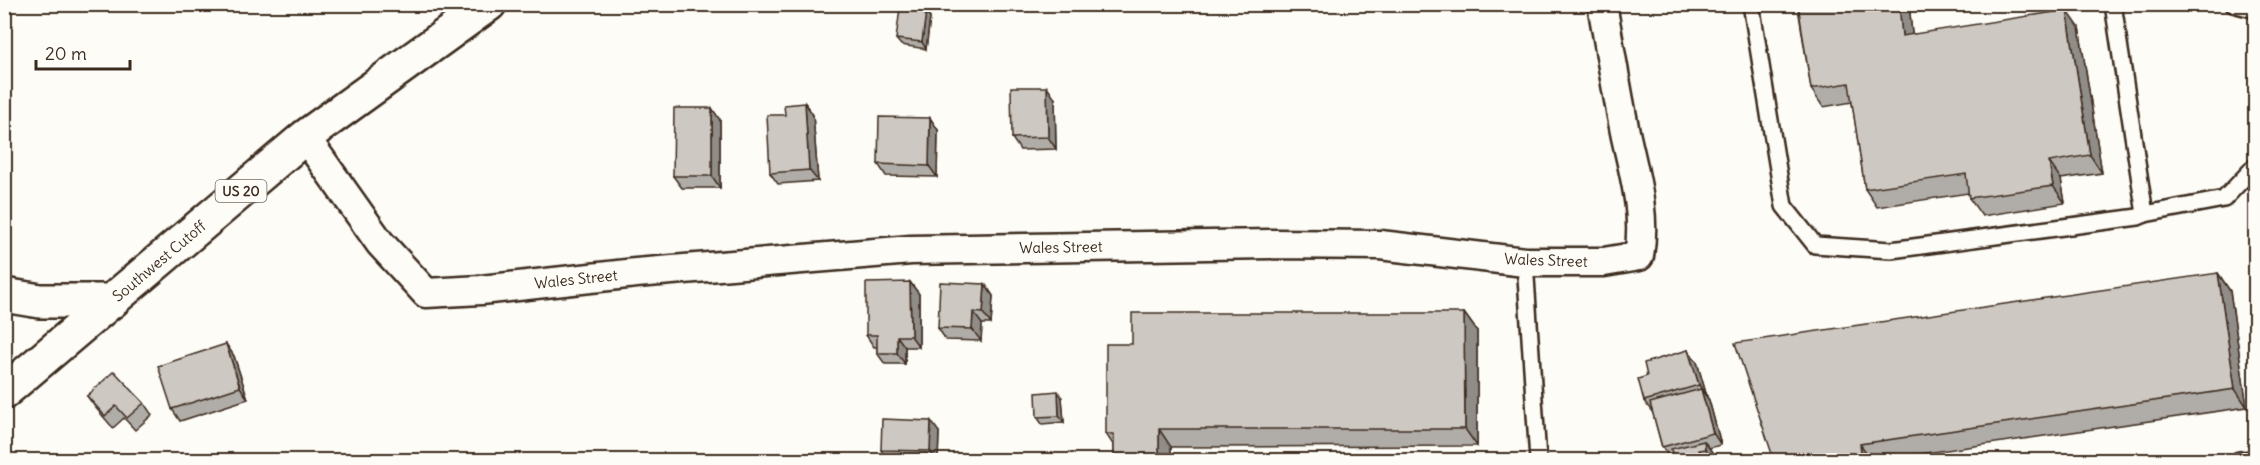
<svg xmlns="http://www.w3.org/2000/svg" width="2260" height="465" viewBox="0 0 2260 465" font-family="Delius,sans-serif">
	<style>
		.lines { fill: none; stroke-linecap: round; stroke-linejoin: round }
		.service-casing { stroke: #3b2a1e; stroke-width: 20 }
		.minor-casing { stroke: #3b2a1e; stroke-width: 33 }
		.primary-casing { stroke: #3b2a1e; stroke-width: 38 }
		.trunk-casing { stroke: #3b2a1e; stroke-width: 38 }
		.service { stroke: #fdfcf7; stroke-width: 15 }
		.minor { stroke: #fdfcf7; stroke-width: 28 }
		.primary { stroke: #fdfcf7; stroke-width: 33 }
		.trunk { stroke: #fdfcf7; stroke-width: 33 }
		.wall { fill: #b0aca7; stroke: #3b2a1e; stroke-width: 1.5 }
		.shaded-wall { fill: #908c88; stroke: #3b2a1e; stroke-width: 1.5 }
		.building { fill: #cdc8c2; stroke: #3b2a1e; stroke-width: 1.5 }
		.labels { text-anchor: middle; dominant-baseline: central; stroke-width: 4.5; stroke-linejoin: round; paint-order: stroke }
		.shield { fill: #fdfcf7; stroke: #75695f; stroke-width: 1.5 }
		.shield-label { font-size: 14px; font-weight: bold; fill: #3b2a1e }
		.street-label { font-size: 15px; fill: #3b2a1e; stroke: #fdfcf7 }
	</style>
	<rect width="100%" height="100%" fill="#fdfcf7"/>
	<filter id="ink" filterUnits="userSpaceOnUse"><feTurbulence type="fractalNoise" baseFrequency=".0167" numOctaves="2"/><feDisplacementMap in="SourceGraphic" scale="12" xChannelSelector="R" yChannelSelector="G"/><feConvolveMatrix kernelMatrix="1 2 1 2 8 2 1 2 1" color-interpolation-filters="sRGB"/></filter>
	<g filter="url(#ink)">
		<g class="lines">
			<defs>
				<g id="service">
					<path d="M1751,4l33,202 31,39 76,5 247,-33 7,-3 79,-15 32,-34"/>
					<path d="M2113,4l32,210"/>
					<path d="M2233,4l23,6"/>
					<path d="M1525,262l13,198"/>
					<path d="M2239,460l17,-1"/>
				</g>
				<path id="minor" d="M305,137l75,106 46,50 55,-3 155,-17 275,-23 360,-6 109,1 145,17h79l35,-6c7,-41 -4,-79 -13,-119 -9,-44 -16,-88 -24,-133"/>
				<path id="primary" d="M4,295l36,6h72"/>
				<path id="trunk" d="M4,392l301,-255 184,-133"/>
			</defs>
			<use href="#service" class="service-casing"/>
			<use href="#minor" class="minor-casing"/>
			<use href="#primary" class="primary-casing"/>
			<use href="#trunk" class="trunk-casing"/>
			<use href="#service" class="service"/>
			<use href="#minor" class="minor"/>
			<use href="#primary" class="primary"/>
			<use href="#trunk" class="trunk"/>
		</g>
		<g class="wall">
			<path d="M1796,4h113l3,30 167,-7 23,146 -41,6 4,24 -83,13 -13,-18 -1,-5 -91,14 -12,-18 -13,-87 -29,5 -12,-18 -13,-81z"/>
			<path d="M926,12l4,6 -4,31 -25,-4 -5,-6z"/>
			<path d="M1055,99l1,50 -36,1 -8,-12z"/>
			<path d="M805,103l8,12 5,66 -40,3 -8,-11 15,-58z"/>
			<path d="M930,118l8,12 -1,47 -51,-1 -8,-12z"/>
			<path d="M720,120v68h-38l-9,-12z"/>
			<path d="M2218,273l12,18 17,116 -370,53h-103z"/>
			<path d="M910,282l9,12v53h-14v17h-20l-8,-11v-6h-3l-8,-12z"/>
			<path d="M985,284l8,12 -2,28h-9l-1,17 -35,-1 -8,-12z"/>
			<path d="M1464,313l13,18v115l-306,1v13h-57v-14l-8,-12z"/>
			<path d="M226,344l8,12 14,43 -68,22 -8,-12z"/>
			<path d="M1688,350l9,12 10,35 2,3 12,45 -12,3 3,4 1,8h-39l-1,-2h-3l-8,-11 -9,-34 -9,-12 3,-25z"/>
			<path d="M87,396l57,7 8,12 -17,15 -11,-12 -11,10 -18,-21z"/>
			<path d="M1062,398l2,24 -22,2 -5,-7z"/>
			<path d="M939,432l-1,28h-50l-7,-10z"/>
		</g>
		<g class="shaded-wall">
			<path d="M1899,4h10l5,49 -12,-17z"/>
			<path d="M2067,10l12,17 23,146 -12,-18z"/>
			<path d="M926,12l4,6 -4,31 -4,-7z"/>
			<path d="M1047,87l8,12 1,50 -8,-12z"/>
			<path d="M805,103l8,12 5,66 -9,-11z"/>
			<path d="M712,108l8,12v68l-8,-12z"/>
			<path d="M930,118l8,12 -1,47 -8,-11z"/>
			<path d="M2049,162l12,17 4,24 -12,-17z"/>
			<path d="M2218,273l12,18 17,116 -12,-18z"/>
			<path d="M910,282l9,12v53l-8,-11z"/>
			<path d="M985,284l8,12 -2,28 -8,-11z"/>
			<path d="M973,312l9,12 -1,17 -9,-12z"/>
			<path d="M1464,313l13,18v115l-12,-17z"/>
			<path d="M897,336l8,11v17l-8,-11z"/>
			<path d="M226,344l8,12 14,43 -8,-12z"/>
			<path d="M1688,350l9,12 10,35 -8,-12z"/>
			<path d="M1701,389l8,11 12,45 -8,-12z"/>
			<path d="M1058,391l4,7 2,24 -5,-6z"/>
			<path d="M931,421l8,11 -1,28h-2l-6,-9z"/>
			<path d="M1159,429l12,18v13h-12z"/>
			<path d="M1704,441l8,11 1,8 -8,-11z"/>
			<path d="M1860,444l12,16h-10z"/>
			<path d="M1698,450l7,10h-4z"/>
		</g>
		<g class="building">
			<path d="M1798,4h101l3,32 165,-26 23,145 -41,7 4,24 -84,12 -3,-24 -101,15 -16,-106 -38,6z"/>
			<path d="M900,8l26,4 -4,30 -26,-3z"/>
			<path d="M1011,87h36l1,50 -36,1z"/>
			<path d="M805,103l4,67 -39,3 -3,-58h18l-1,-10z"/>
			<path d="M674,108h38v68h-39z"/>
			<path d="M879,117l51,1 -1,48 -51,-2z"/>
			<path d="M2218,273l17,116 -375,55 2,16h-88l-39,-117z"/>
			<path d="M910,282l1,54h-14v17h-20v-18h-11v-52z"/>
			<path d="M940,282l45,2 -2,29 -10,-1 -1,17 -34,-1z"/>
			<path d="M1132,313h332l1,116h-306v31h-45v-26h-8v-90h26z"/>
			<path d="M226,344l14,43 -68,22 -14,-43z"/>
			<path d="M1688,350l11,35 -55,16 -6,-22 9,-3 -3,-13z"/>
			<path d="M114,371l30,32 -17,15 -11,-12 -11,10 -18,-20z"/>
			<path d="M1701,389l12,44 -51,14 -12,-44z"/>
			<path d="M1058,391l1,25 -22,1 -1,-24z"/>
			<path d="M882,419l49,2 -1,30 -49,-1z"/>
			<path d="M1704,441l1,8 -7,1 3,10h-27l-3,-11z"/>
		</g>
	</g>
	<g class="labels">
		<rect class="shield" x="215.5" y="180" width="51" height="22" rx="4.5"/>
		<g class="shield-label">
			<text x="241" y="191">US 20</text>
		</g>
		<g class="street-label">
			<text transform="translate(1061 247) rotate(-1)">Wales Street</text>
			<text transform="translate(1546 260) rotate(2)">Wales Street</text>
			<text transform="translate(159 261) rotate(-40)">Southwest Cutoff</text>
			<text transform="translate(576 279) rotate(-6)">Wales Street</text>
		</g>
	</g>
	<rect width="2260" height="465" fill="none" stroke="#fdfcf7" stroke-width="24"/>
	<rect x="12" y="12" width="2236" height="441" fill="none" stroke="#3b2a1e" stroke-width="2" filter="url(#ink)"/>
	<path d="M36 60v9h94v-9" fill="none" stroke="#3b2a1e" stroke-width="3"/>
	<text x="45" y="60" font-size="18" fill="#3b2a1e" stroke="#fdfcf7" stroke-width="4.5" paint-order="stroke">20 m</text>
</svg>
